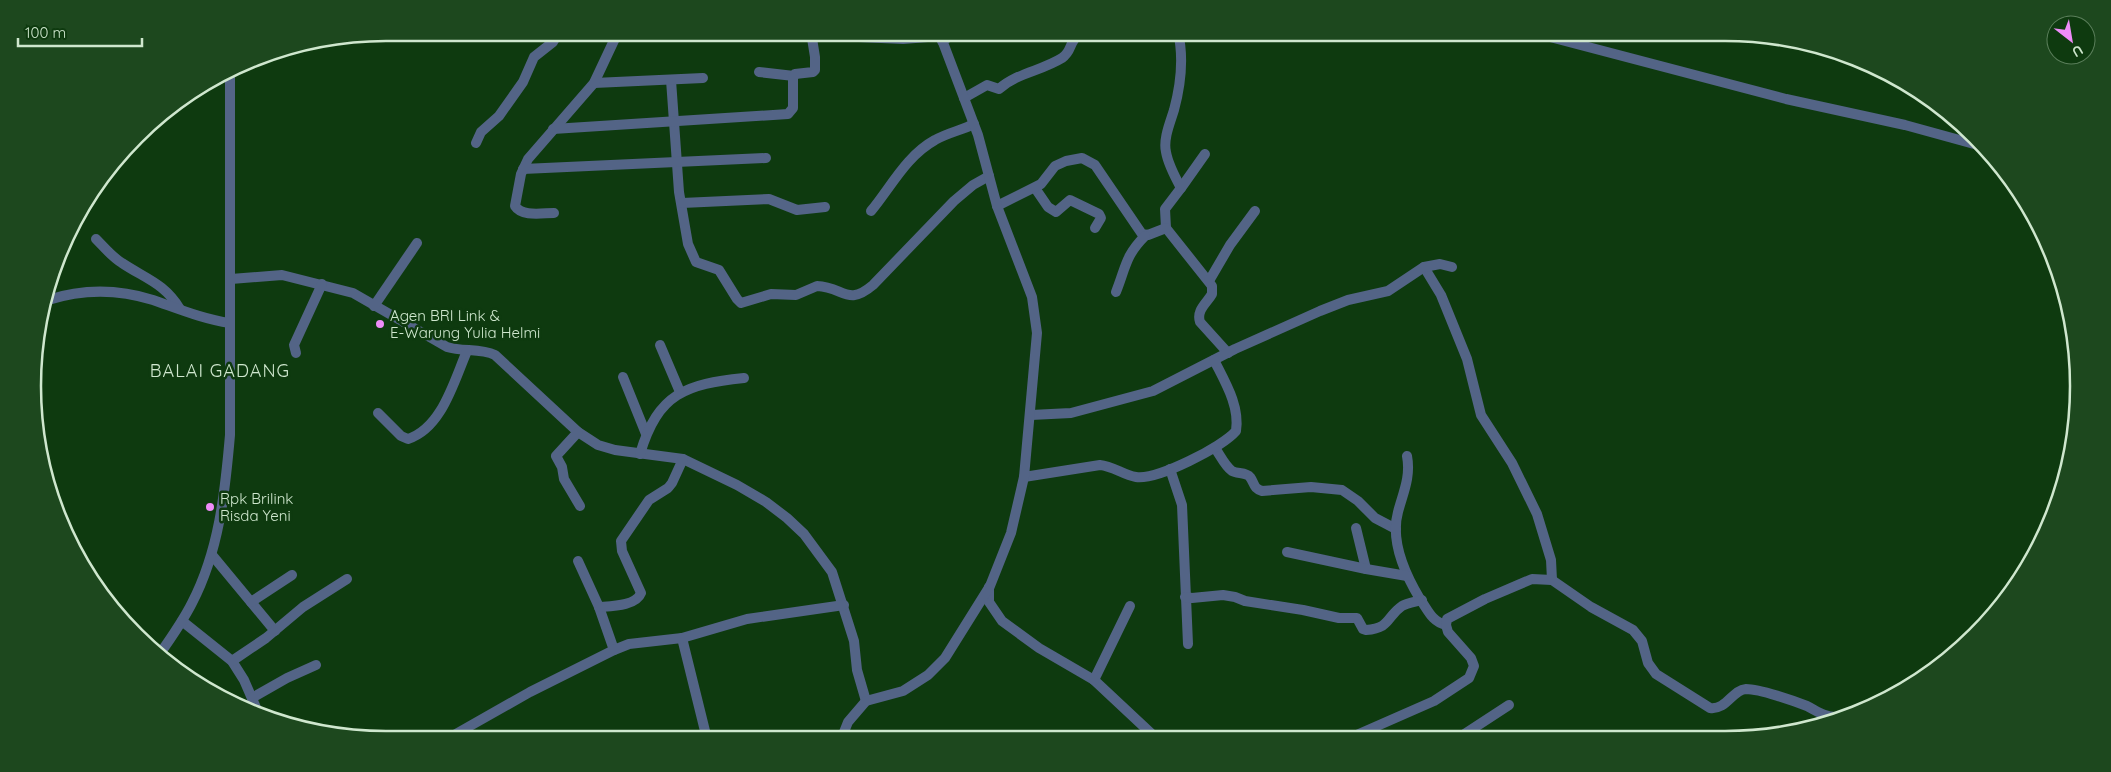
<svg xmlns="http://www.w3.org/2000/svg" width="2111" height="772" viewBox="0 0 2111 772" font-family="Quicksand,sans-serif">
	<style>
		.lines { fill: none; stroke-linecap: round; stroke-linejoin: round }
		.minor { stroke: #536486; stroke-width: 10 }
		.poi-dot { fill: #ee8cf8; stroke: #0e3a0f; stroke-width: 2 }
		.labels { text-anchor: middle; dominant-baseline: central; stroke-width: 5; stroke-linejoin: round; paint-order: stroke }
		.poi-label { font-size: 15px; fill: #cfe7ce; stroke: #0e3a0f; text-anchor: start }
		.quarter-label { font-size: 18px; letter-spacing: 1px; fill: #cfe7ce; stroke: #0e3a0f }
		.rim { fill: none; stroke: #cfe7ce; stroke-width: 2.5 }
	</style>
	<rect width="100%" height="100%" fill="#0e3a0f"/>
	<g class="lines">
		<g class="minor">
			<path d="M597,32l20,4 62,-2"/>
			<path d="M1178,32c6,26 3,52 -4,78 -4,13 -11,29 -8,42 2,12 9,25 15,36l-16,21 1,19 46,58v8c-5,9 -16,16 -12,28l28,31"/>
			<path d="M1531,32l255,67 119,26 80,22"/>
			<path d="M771,33l132,6 37,-3"/>
			<path d="M942,41l16,-9"/>
			<path d="M759,72l35,4"/>
			<path d="M671,80l8,112 9,52 8,18 23,8 18,29 4,4 30,-9 25,1 21,-9c27,1 30,21 56,-1l81,-84 19,-16 16,-9"/>
			<path d="M594,83l109,-5"/>
			<path d="M964,98l23,-13 12,4c18,-16 42,-18 63,-31 12,-8 5,-18 22,-26"/>
			<path d="M553,129l235,-15 5,-6v-30l2,-4 18,-2 2,-2v-13l-4,-25"/>
			<path d="M476,143l5,-11 18,-16 24,-34 11,-25 19,-15 6,-10"/>
			<path d="M523,169l243,-11"/>
			<path d="M1035,188l13,19 8,5 14,-12 29,14 2,4 -6,10"/>
			<path d="M1181,188l24,-34"/>
			<path d="M682,203l87,-4 28,11 28,-3"/>
			<path d="M997,206l44,-22 14,-18 11,-5 16,-3 13,7 47,69 6,1 18,-7"/>
			<path d="M871,211c20,-24 35,-55 64,-71 12,-7 27,-10 39,-16"/>
			<path d="M554,213c-12,0 -32,4 -39,-7l6,-32 7,-15 66,-76 24,-51"/>
			<path d="M96,239c8,8 16,18 26,24 24,16 42,20 58,46"/>
			<path d="M1424,267l17,28 26,64 14,56 31,48 25,51 14,46 1,20"/>
			<path d="M231,279l51,-4 71,18 94,54c16,5 33,1 48,8l83,77 20,13 17,5 68,9 54,26 29,17 21,16 17,16 28,38 22,69 3,29 9,31"/>
			<path d="M1209,281l21,-36 25,-34"/>
			<path d="M1116,292c10,-25 9,-36 29,-56"/>
			<path d="M48,300c34,-11 70,-11 105,0 26,9 50,19 77,23"/>
			<path d="M374,306l43,-63"/>
			<path d="M660,345l20,47"/>
			<path d="M296,353l-2,-8 28,-61"/>
			<path d="M623,377l23,57"/>
			<path d="M378,413l23,23 7,3c34,-11 46,-58 59,-88"/>
			<path d="M1031,415l40,-2 82,-22 82,-42 85,-38 28,-11 40,-9 36,-24 16,-3 12,3"/>
			<path d="M578,432l-22,24 6,11 2,12 16,27"/>
			<path d="M1215,448c5,7 10,18 17,23 5,3 14,1 18,6 5,7 3,11 12,14l49,-4 31,3 16,11 17,17 21,11"/>
			<path d="M640,454c18,-61 46,-70 104,-76"/>
			<path d="M1407,456c4,21 -4,37 -9,56 -8,29 7,62 22,87 8,11 12,23 26,26"/>
			<path d="M1170,469l12,36 6,139"/>
			<path d="M1024,477l76,-12c13,1 23,10 36,12 22,3 86,-30 100,-46 4,-25 -11,-49 -22,-71"/>
			<path d="M1356,528l10,41"/>
			<path d="M1287,552l79,17 41,7"/>
			<path d="M212,555l63,76"/>
			<path d="M578,561l21,46 15,43"/>
			<path d="M989,587v15l13,19 37,27 55,32 62,58"/>
			<path d="M1185,597l7,1 31,-3 12,2 10,4 58,9 36,8h18l6,11 3,1c25,-2 20,-13 36,-24 5,-3 13,-4 20,-6"/>
			<path d="M251,602l41,-27"/>
			<path d="M599,607c13,-1 37,-1 42,-14l-19,-42 -1,-10 28,-41 19,-12 4,-5 11,-24"/>
			<path d="M182,621l50,40 12,19 13,30"/>
			<path d="M682,638l25,101"/>
			<path d="M159,655c12,-17 24,-34 33,-52 27,-52 33,-110 38,-168v-362"/>
			<path d="M232,661l34,-23 37,-31 44,-28"/>
			<path d="M1094,680l36,-74"/>
			<path d="M252,698l35,-20 29,-13"/>
			<path d="M1352,737l82,-36 35,-23 5,-12 -3,-8 -23,-26 -2,-7 1,-6 38,-20 47,-20 20,1 39,27 42,23 9,11 6,22 8,11 54,34c17,2 22,-18 36,-19 14,0 48,12 61,17 10,5 17,11 29,11"/>
			<path d="M1460,737l49,-32"/>
			<path d="M845,738l-1,-6 4,-10 18,-21 37,-10 25,-16 17,-17 45,-72 21,-53 13,-56 13,-144 -5,-36 -35,-91 -19,-71 -39,-103"/>
			<path d="M447,739l83,-47 84,-42 15,-6 53,-6 65,-19 97,-14"/>
		</g>
	</g>
	<g class="poi-dot">
		<circle cx="380" cy="324" r="5"/>
		<circle cx="210" cy="507" r="5"/>
	</g>
	<g class="labels">
		<g class="poi-label">
			<text x="390" y="315">Agen BRI Link &amp;<tspan x="390" dy="17">E-Warung Yulia Helmi</tspan></text>
			<text x="220" y="498">Rpk Brilink<tspan x="220" dy="17">Risda Yeni</tspan></text>
		</g>
		<g class="quarter-label">
			<text x="220" y="370">BALAI GADANG</text>
		</g>
	</g>
	<path d="M0 0H2111V772H0ZM386 41H1725A345 345 0 0 1 2070 386V386A345 345 0 0 1 1725 731H386A345 345 0 0 1 41 386V386A345 345 0 0 1 386 41Z" fill="#1d481e" fill-rule="evenodd"/>
	<path class="rim" d="M386 41H1725A345 345 0 0 1 2070 386V386A345 345 0 0 1 1725 731H386A345 345 0 0 1 41 386V386A345 345 0 0 1 386 41Z"/>
	<g transform="translate(2071 40) rotate(149)"><circle r="24" fill="#0e3a0f" stroke="#5b7f5b"/>
	<path d="M0-4L9 19L0 12L-9 19Z" fill="#ee8cf8"/>
	<text y="-8" font-size="14" font-weight="bold" text-anchor="middle" fill="#cfe7ce">U</text>
	</g>
	<path d="M18 38v8h124v-8" fill="none" stroke="#cfe7ce" stroke-width="2.5"/>
	<text x="25" y="38" font-size="15" fill="#cfe7ce" stroke="#0e3a0f" stroke-width="4" paint-order="stroke">100 m</text>
</svg>
